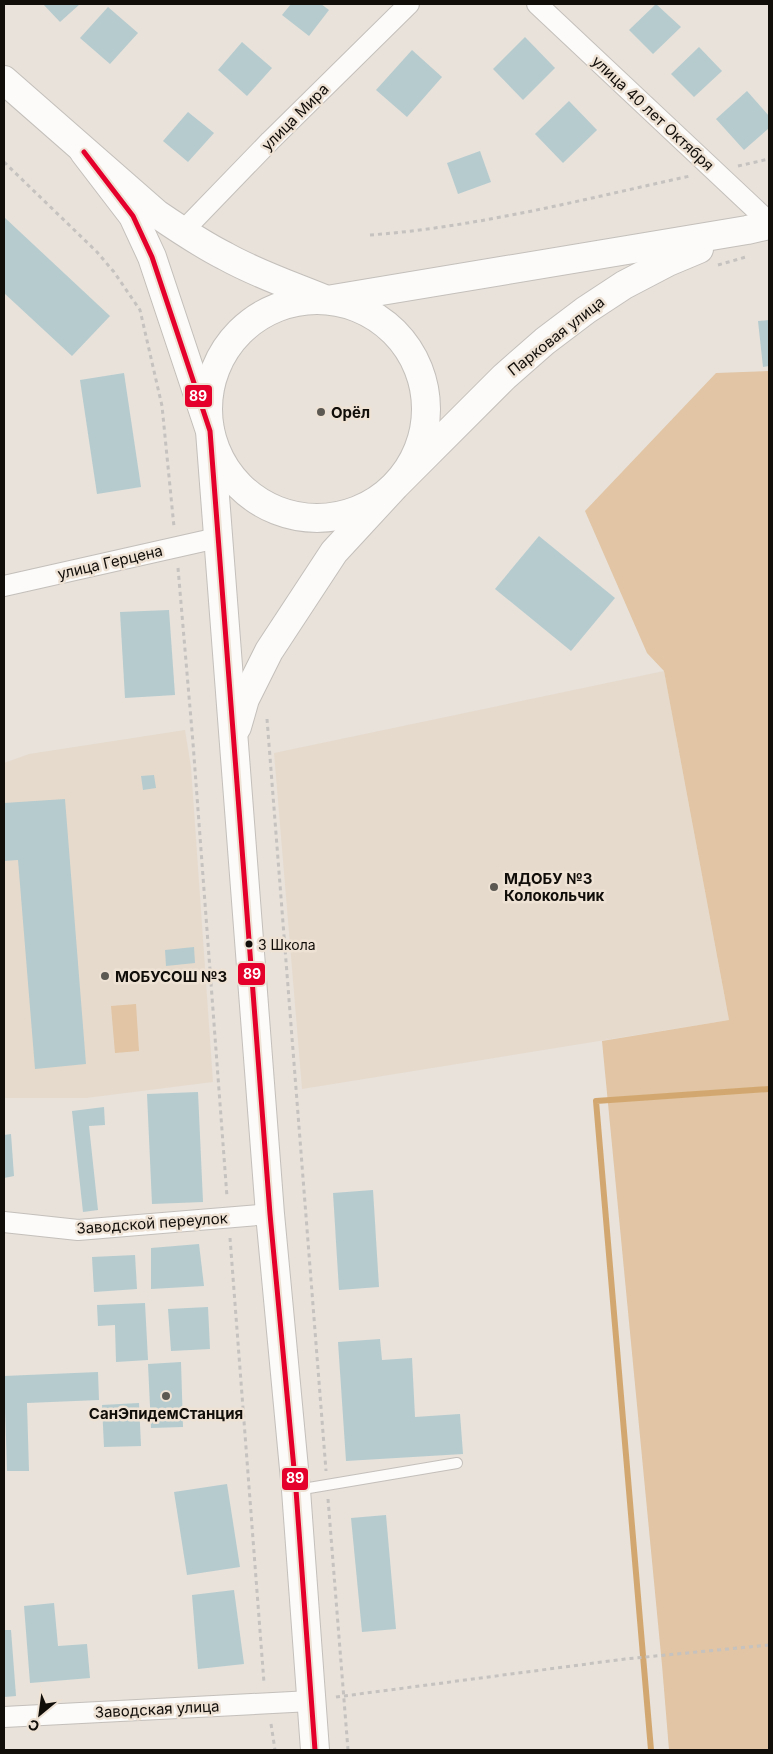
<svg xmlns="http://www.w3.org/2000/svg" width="773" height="1754" viewBox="0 0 773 1754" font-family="Inter,sans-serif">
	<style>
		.built { fill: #e6dacc }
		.green { fill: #e1c5a4 }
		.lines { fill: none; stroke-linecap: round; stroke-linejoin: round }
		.stream { stroke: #d3a870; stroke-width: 6 }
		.building { fill: #b6cbce }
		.lane-casing { stroke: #c4bfba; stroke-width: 12 }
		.street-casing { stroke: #c4bfba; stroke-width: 22 }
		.secondary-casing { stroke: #c4bfba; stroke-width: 30 }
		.path { stroke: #c5c2bf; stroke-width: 3; stroke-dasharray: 4 4; stroke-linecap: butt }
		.lane { stroke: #fcfbfa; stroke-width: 10 }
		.street { stroke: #fcfbfa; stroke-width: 20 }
		.secondary { stroke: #fcfbfa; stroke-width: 28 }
		.bus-1-casing { stroke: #eee2d5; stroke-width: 9 }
		.bus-1 { stroke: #e4002b; stroke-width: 5 }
		.poi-dot { fill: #5c5852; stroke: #eee2d5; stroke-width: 2 }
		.bus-dot { fill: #110d09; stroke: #eee2d5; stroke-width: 2 }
		.labels { text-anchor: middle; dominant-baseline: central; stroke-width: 5; stroke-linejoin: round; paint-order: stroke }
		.bus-label { font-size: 14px; fill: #110d09; stroke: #eee2d5; text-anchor: start }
		.street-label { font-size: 15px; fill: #110d09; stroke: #eee2d5 }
		.poi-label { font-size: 15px; font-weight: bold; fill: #110d09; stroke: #eee2d5; text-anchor: start }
		.line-badge { stroke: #eee2d5; stroke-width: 2 }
		.badge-label { font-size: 14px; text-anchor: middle; font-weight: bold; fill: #fff }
	</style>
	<rect width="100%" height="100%" fill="#e8e2db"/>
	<g class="built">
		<path d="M664,671l65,349 -427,69 -28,-336z"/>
		<path d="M185,730l6,37 22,315 -127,16h-82v-335l25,-9z"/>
	</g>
	<g class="green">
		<path d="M769,371v1379h-100l-7,-85 -60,-624 127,-21 -65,-349 -17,-18 -62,-142 131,-138z"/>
		<path d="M136,1004l3,47 -24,2 -4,-47z"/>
	</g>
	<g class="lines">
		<path class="stream" d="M651,1750l-55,-649 173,-12"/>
	</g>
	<g class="building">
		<path d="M43,4h37l-20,18z"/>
		<path d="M291,4h30l8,6 -20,26 -27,-21z"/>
		<path d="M656,4l25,23 -28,27 -24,-24z"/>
		<path d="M108,7l30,26 -28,31 -30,-26z"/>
		<path d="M525,37l30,31 -32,32 -30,-31z"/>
		<path d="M242,42l30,26 -25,28 -29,-26z"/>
		<path d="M699,47l23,24 -28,26 -23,-23z"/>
		<path d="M412,50l30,27 -35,40 -31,-27z"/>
		<path d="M747,91l22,25v12l-25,22 -28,-31z"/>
		<path d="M569,101l28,29 -34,33 -28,-29z"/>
		<path d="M188,112l26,21 -26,29 -25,-21z"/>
		<path d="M480,151l11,31 -33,12 -11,-31z"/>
		<path d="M4,217l106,99 -38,40 -68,-63z"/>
		<path d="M769,320v46l-6,1 -5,-46z"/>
		<path d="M124,373l17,114 -44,7 -17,-114z"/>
		<path d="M539,536l76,62 -44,53 -76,-62z"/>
		<path d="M169,610l6,85 -50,3 -5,-86z"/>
		<path d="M154,775l2,13 -13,2 -2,-14z"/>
		<path d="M65,799l21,265 -51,5 -17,-209 -14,1v-58z"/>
		<path d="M194,947l1,16 -29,3 -1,-16z"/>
		<path d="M198,1092l5,110 -51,2 -5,-110z"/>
		<path d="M104,1107l1,18 -16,1 9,84 -15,2 -11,-101z"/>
		<path d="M11,1134l3,42 -10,2v-43z"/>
		<path d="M373,1190l6,97 -40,3 -6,-97z"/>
		<path d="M199,1244l5,42 -53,3v-41z"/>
		<path d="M135,1255l2,34 -43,3 -2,-35z"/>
		<path d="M145,1303l3,57 -32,2 -1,-37 -17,1 -1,-21z"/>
		<path d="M208,1307l2,42 -39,2 -3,-42z"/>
		<path d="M380,1339l2,21 30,-2 3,59 45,-3 3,40 -117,7 -8,-119z"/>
		<path d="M181,1362l2,65 -32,1 -3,-64z"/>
		<path d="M98,1372l1,28 -72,3 2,68h-22l-3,-95z"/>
		<path d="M139,1403l2,43 -37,1 -2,-42z"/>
		<path d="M227,1484l13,83 -53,8 -13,-83z"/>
		<path d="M386,1515l10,114 -34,3 -11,-114z"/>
		<path d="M234,1590l10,74 -46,5 -6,-74z"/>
		<path d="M54,1603l4,43 29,-2 3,34 -60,5 -6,-77z"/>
		<path d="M4,1630h7l5,66 -12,1z"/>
	</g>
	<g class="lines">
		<defs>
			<path id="lane" d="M297,1490l160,-27"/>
			<g id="street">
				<path d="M537,4l232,218"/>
				<path d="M182,232l88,-91 139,-137"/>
				<path d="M4,586l213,-48"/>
				<path d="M4,1222l74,8 192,-16"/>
				<path d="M4,1717l307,-16"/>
			</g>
			<g id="secondary">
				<path d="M4,80l153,134c22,15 44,30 68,42 32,18 68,30 102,44l420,-70 22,-5"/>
				<path d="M84,152l49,64 19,41 58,174 60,783 26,276 19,260"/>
				<circle cx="317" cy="409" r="109"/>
				<path d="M237,727l8,-28 24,-48 65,-99 61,-66 109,-109 41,-36 41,-31 38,-25 44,-23 31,-13"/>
			</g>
		</defs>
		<use href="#lane" class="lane-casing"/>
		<use href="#street" class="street-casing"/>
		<use href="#secondary" class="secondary-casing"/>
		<g class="path">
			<path d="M4,162l93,90 17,20 26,38 22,96 12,121"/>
			<path d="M738,166l31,-7"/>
			<path d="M370,235c108,-8 215,-36 320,-59"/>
			<path d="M718,265l28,-8"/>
			<path d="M178,568l15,175 34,454"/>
			<path d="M267,719l59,752"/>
			<path d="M210,976l17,-2"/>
			<path d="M230,1238l34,445"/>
			<path d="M328,1499l20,251"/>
			<path d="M336,1697l289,-38 144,-14"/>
			<path d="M271,1724l4,26"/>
		</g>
		<use href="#lane" class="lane"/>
		<use href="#street" class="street"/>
		<use href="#secondary" class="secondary"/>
		<defs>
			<path id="bus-1" d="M84,152l49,64 19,41 58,174 60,783 26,276 19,260"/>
		</defs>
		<use href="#bus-1" class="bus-1-casing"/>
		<use href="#bus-1" class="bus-1"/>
	</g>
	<g class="poi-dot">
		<circle cx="321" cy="412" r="5"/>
		<circle cx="494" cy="887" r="5"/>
		<circle cx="105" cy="976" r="5"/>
		<circle cx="166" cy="1396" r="5"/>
	</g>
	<circle class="bus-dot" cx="249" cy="944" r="4.5"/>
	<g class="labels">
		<g class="bus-label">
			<text x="258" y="944">3 Школа</text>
		</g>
		<g class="street-label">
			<text transform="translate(653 113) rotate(43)">улица 40 лет Октября</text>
			<text transform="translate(295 117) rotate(-45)">улица Мира</text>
			<text transform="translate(556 336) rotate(-38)">Парковая улица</text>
			<text transform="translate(110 562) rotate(-13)">улица Герцена</text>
			<text transform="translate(152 1223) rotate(-4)">Заводской переулок</text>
			<text transform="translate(157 1709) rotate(-3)">Заводская улица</text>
		</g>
		<g class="poi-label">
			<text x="331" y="412">Орёл</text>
			<text x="504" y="878">МДОБУ №3<tspan x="504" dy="17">Колокольчик</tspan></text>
			<text x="115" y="976">МОБУСОШ №3</text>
			<text x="166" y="1413" text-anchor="middle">СанЭпидемСтанция</text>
		</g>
	</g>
	<g class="line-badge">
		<rect x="184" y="384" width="29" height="24" rx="5" fill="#e4002b"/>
		<rect x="237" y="962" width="29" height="24" rx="5" fill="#e4002b"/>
		<rect x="281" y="1467" width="28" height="24" rx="5" fill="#e4002b"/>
	</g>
	<g class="badge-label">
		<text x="198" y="401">89</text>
		<text x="252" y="979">89</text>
		<text x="295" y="1483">89</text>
	</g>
	<rect width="773" height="1754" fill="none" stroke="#110d09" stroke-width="10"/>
	<g transform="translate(40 1714) rotate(209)" stroke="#eee2d5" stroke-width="4" paint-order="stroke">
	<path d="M0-4L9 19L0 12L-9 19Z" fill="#110d09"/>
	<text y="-8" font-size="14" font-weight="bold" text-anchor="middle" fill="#110d09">С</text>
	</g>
</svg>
